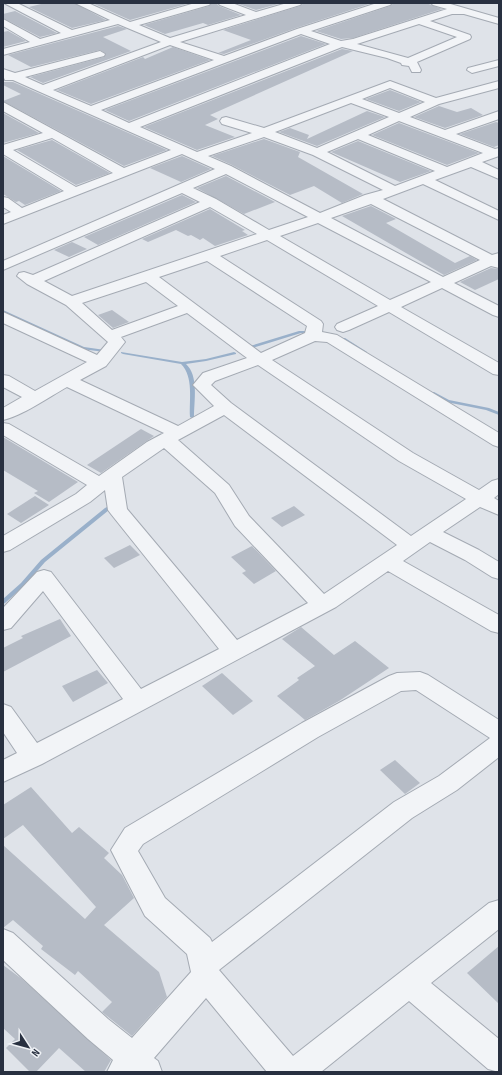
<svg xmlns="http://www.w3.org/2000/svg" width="502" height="1075" viewBox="0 0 502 1075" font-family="'Sofia Sans Condensed',sans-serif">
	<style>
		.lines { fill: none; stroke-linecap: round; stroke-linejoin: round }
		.stream { fill: #99b0ca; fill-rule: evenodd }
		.building { fill: #b6bcc6 }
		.minor-casing { stroke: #a4aab3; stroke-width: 2 }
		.minor { fill: #f2f4f7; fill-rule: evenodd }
	</style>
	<rect width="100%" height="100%" fill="#dfe3e9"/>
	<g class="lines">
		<g class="stream">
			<path d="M3,310l81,37 21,3 2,1 -2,1 -24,-3 -78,-36z"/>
			<path d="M299,331h13l2,1 -2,1h-11l-49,15 -2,-1v-1z"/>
			<path d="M341,338h4l22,14 -2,1h-2l-22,-13z"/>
			<path d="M121,352l61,10 24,-3 28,-7 2,1v1l-30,7 -20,3c13,12 8,37 8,53l-2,1 -2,-1c-1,-17 4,-40 -9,-53l-58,-10 -2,-1z"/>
			<path d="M430,392h4l15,8 40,8 10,4v3l-13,-5 -40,-8 -16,-8z"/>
			<path d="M107,507l2,1 1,1 -1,1 -64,52 -20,23 -20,18 -2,1v-5l18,-16 20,-23 64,-52z"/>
		</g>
	</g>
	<g class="building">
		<path d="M45,3h29l32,17 -34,8 -43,-21z"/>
		<path d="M92,3h98l-60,17z"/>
		<path d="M212,3h4l3,3 22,9 -33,10 -5,-2 -38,11 -21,-9 65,-19z"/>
		<path d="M236,3h46l-26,7z"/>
		<path d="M304,3h68l-76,25 -72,26 -6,-1 33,-13 -28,-10 77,-24z"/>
		<path d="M394,3h32l16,6 -89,29 -12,1 -25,-8 74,-25z"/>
		<path d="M15,11l42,22 -17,4 -37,-19v-4z"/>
		<path d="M118,26l9,3 -24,8 28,14 -88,32 -13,-6 74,-20 2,-3 -6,-4 -69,17 -23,-12z"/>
		<path d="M8,31l18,10 -23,6v-15z"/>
		<path d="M301,36l25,8 -197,77 -24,-11z"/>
		<path d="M173,47l37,13 -119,44 -34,-14 86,-33 2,2z"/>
		<path d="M342,49l11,2 -143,64 8,4 -13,6 30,12 -38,13 -53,-23z"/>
		<path d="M3,82h10l154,68 -43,16 -121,-65 18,-7 -18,-9z"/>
		<path d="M390,90l31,12 -22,9 -33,-12z"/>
		<path d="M439,106l18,6 14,-4 12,7 -38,13 -31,-11z"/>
		<path d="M367,111l18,6 -68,29 -38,-14 11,-4 19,7 -2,4z"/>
		<path d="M3,113l36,20 -36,10z"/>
		<path d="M496,122l3,1v22l-5,2 -34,-13z"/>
		<path d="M399,123l80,30 -32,12 -75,-30z"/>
		<path d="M264,139l36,13 -2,5 65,37 -21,9 -28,-17 -24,9 -58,-30 -20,-9z"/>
		<path d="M52,140l58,33 -34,12 -59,-35z"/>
		<path d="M358,141l73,30 -31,11 -69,-30z"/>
		<path d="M3,156l58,35 -36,14 -6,-4 -3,1 -13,-8z"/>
		<path d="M182,156l29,13 -30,13 -31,-14z"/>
		<path d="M226,176l49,26 -31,12 -47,-26z"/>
		<path d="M182,195l14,7 -98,43 -14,-8z"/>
		<path d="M371,206l25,13 -10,4 69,40 15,-7 7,4 -33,15 -102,-59z"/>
		<path d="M210,209l35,21 -3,1 6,4 -33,11 -12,-8 -3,2 -9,-5 -3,1 -12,-6 -28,12 -6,-3z"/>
		<path d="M72,242l15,7 -18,8 -15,-7z"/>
		<path d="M491,268l8,1v10l-24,11 -15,-8z"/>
		<path d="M112,310l17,12 -16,6 -15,-13z"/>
		<path d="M141,429l13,7 -53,37 -14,-8z"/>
		<path d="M3,437l75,45 -29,20 -15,-9 4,-2 -35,-21z"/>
		<path d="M35,496l14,9 -28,18 -14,-9z"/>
		<path d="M294,506l11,9 -23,12 -11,-9z"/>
		<path d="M130,545l10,10 -26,13 -10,-10z"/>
		<path d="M252,546l24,25 -22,13 -12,-11 4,-2 -15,-14z"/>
		<path d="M60,619l11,17 -68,36v-24l20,-10 -2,-2z"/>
		<path d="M301,627l33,28 21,-14 34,27 -50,33 -34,19 -28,-24 22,-16 -2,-2 18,-12 -33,-27z"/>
		<path d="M97,670l11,13 -35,19 -11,-16z"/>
		<path d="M222,673l31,28 -20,14 -31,-29z"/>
		<path d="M395,760l25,23 -15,11 -25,-24z"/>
		<path d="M31,787l41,46 7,-6 30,26 -5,5 18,17 12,23 -30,27 55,47 8,25 -35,39 -30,-24 10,-10 -34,-31 -3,4 -34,-26 2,-3 -30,-26 -10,8v-83l82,74 11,-12 -73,-82 -20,14v-34z"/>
		<path d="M499,946v58l-32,-31z"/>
		<path d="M3,965l19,14 89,81 -7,12h-18l-27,-24 -23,24h-6l-24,-24 9,-9 -12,-11z"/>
	</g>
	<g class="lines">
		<defs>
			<g id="minor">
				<path d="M4,3h13l55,27 38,-10 -35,-17h13l42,19 65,-19h16l-2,2 -70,20 31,13 76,-23 -26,-10 -2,-2h14l24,9 31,-9h15l-2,2 -120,37 44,14 73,-27 80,-26h15l-2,2 -79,26 30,10 12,-2 94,-30 -14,-4 -2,-2h16l52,15v6l-35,-10h-12l-22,7 40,14 1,2 -1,2 -53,23 4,8 -1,2h-8l-3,-6 -7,-1 -1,-2 -14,-5 -45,-11 -202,80 57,25 55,-19 -30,-9 -2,-3 2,-3 4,-1 38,11 126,-47 46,17 63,-17v7l-60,16 -29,13 35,13 54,-19v8l-43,15 39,15 4,-1v8l-17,6 17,8v9l-28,-12 -36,13 64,31v9l-76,-36 -40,15 109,56 7,-2v15l-8,-2 -37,17 45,23v11l-6,-2 -51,-27 -41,19 98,56v12l-6,-1 -104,-62 -40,18 -6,2 -6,-2 -2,-3 2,-3 41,-18 -111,-66 -47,16 101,65 2,3 -1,8 15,3 162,98v14l-6,-2 -166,-103 -12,-1 -43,19 141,93 66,37 13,-9 7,-2v15l-5,4 5,3v14l-19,-8 -37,25 36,18 20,12v17l-7,-2 -27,-17 -35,-18 -27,19 96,54v18l-8,-2 -103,-60 -52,36 -294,157 -39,18v-22l14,-7 -14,-21v-28l8,3 26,36 86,-44 -80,-108 -32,37 -8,2v-22l34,-36 7,-2 7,2 90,117 78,-40 -108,-135 -3,-4 -3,-20 -15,12 -80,48 -7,2v-16l73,-42 11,-9 -84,-50v-12l6,1 90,52 48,-34 17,-9 -97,-46c-18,10 -45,29 -64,33v-12l19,-11 -19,-10v-12l6,1 26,15 52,-29 -84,-39v-11l94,43 11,-13 -42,-37 -39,-21 -10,-8 2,-3 5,-1 9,3 167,-73 -18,-9 -179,77v-9l212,-92 -33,-15 -179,70v-9l8,-3 -8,-5v-10l5,1 14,10 42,-17 -61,-37v-9l40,-12 -40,-22v-9l121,66 47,-18 -158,-70h-8l-2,-4v-7l12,4 85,-22 5,3 -1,2 -79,21 18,8 118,-43 -43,-18 -115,31v-6l27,-7 -27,-16v-7l37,20 21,-6zM419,24l38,13 -49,21 -51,-14zM301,34l29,10 -201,79 -28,-13zM170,45l44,15 -123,46 -38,-16zM390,88l35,14 -26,11 -37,-14zM351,103l38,14 -72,31 -42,-16zM399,121l84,32 -36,14 -79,-32zM264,137l49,18 70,35 -18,5 -45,18 -89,-47 -23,-10zM52,138l61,35 -37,14 -63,-37zM358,139l77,32 -40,15 -68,-34zM226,174l82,43 -39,13 -53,-31 -23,-11zM371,204l109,56 -37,17 -112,-59zM210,207l47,27 -185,62 -28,-15zM318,223l113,59 -41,18 -110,-64zM207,261l100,65 -2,7 -44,20 -102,-76zM146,282l32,24 -66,24 -30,-27zM187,313l60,45 -44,15 -10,12 21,21 -36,20 -98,-46 26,-14 19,-24 -4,-5zM258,365l141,96 67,38 -55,37 -180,-133 -20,-18 4,-4zM224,415l173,130 -73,49 -75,-78 -20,-31 -51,-45zM164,448l51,45 20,33 73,77 -71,37 -110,-131 -5,-32z"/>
				<path d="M499,60v6l-27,7 -5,-3 1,-2z"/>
				<path d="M420,672l8,3 71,45v37l-42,33 -45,28 -193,152 74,86 196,-153 10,-3v29l-68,54 68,56v33l-11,-3 -79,-68 -88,71h-54l-61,-74 -52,60 4,3 4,11h-55l6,-12 -25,-21 -85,-79v-31l10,4 95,86 24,19 59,-66 -4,-18 -42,-38 -34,-66 14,-22 177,-105 87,-47 8,-3zM416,690l74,48 -51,38 -45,26 -182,140 -2,-4 -45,-40 -27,-47 5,-7 175,-107 83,-46z"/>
			</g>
		</defs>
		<use href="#minor" class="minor-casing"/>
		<use href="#minor" class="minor"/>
	</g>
	<rect width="502" height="1075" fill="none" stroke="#283040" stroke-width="8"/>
	<g transform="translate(28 1047) rotate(126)" stroke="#eff2f6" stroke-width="3" paint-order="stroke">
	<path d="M0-3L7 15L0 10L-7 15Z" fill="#283040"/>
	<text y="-6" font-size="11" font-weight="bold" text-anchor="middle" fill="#283040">N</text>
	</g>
</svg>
